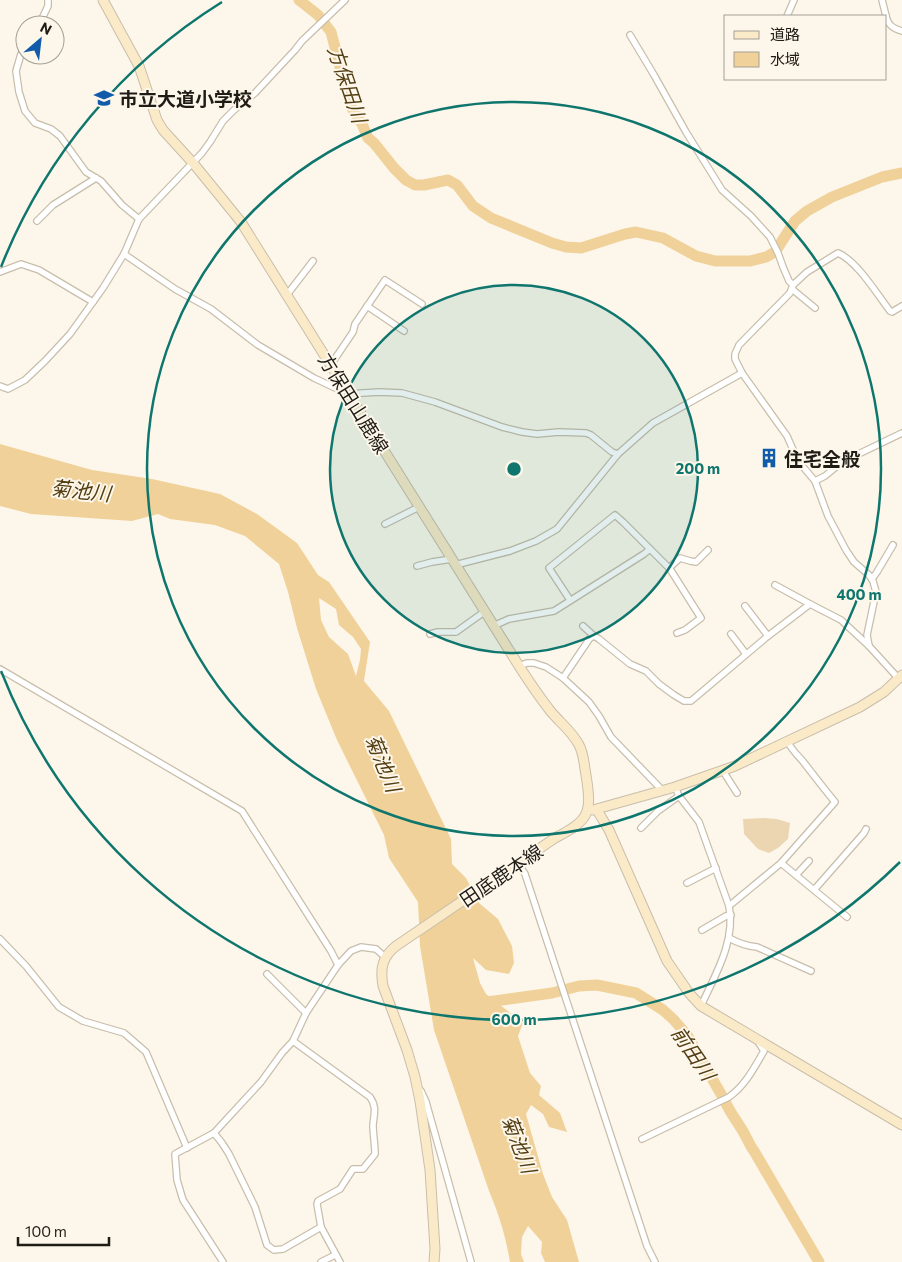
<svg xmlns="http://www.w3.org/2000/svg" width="902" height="1262" viewBox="0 0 902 1262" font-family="Commissioner,'Noto Sans JP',sans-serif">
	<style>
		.green { fill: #ebd6b1 }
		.water { fill: #f0d199; fill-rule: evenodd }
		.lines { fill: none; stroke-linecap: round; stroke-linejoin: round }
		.river { stroke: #f0d199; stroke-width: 11 }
		.street-casing { stroke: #c8beab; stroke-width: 8 }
		.secondary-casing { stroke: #c8beab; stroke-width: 11 }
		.street { stroke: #fff; stroke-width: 5.5 }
		.secondary { stroke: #fbeac8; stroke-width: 9 }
		.ring { fill: none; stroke: #0f766e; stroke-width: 2.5 }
		.labels { text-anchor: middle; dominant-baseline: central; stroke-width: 4; stroke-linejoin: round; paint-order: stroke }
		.poi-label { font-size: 19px; font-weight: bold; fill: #1f1b15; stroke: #fdf7eb; text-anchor: start }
		.street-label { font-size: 19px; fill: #1f1b15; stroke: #fdf7eb }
		.water-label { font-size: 20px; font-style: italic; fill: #543f14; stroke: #fdf7eb }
		.centre { fill: #0f766e; stroke: #fdf7eb; stroke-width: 2.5 }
		.ring-label { font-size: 15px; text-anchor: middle; font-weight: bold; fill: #0f766e; stroke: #fdf7eb; stroke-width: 4; stroke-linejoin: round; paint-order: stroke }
	</style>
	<rect width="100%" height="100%" fill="#fdf7eb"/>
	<path class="green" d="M764,818l13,1 13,4 -2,16 -10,9 -9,5 -11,-4 -14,-15 -1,-15z"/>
	<path class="water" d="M0,444l92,26 60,9 68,15 37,20 40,29 21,32 11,7 41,60 -6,39 25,30 62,128 1,25 14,14 13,25 19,16 14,27 2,17 -5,11 -23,-4 -13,-12 7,25 6,11 37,29 -5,13 12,37 11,13 -2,9 21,18 7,19 -18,-5 -6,-13 -12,-9 -5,9 17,60 9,23 15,23 12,42h-34l-4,-9 1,-11 -14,-16 -6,11 -1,17 3,8h-14c-4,-24 -11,-48 -21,-71l-55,-161 -14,-84 -2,-44 -29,-44 -5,-23 -47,-95 -21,-51 -19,-61 -9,-36 -9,-28 -34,-28 -30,-11 -45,-6 -12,-5 -26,7 -101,-7 -31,-8zM319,598l17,11 3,16 14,12 8,12 -1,11 -4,16 -8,-22 -19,-17 -8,-17z"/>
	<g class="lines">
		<g class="river">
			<path d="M299,0l19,15 13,17 19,73 12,19 6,14 6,5 20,25 12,12 9,5h9l24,-5 9,5 16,21 18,12 61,25 14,4 15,1 44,-14 11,-2 27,6 33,18 19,5h35l16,-4 9,-5 20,-31 12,-10 25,-14 50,-20 20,-4"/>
			<path d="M480,1003l72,-10 27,-7 18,-1 39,8 27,17 10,9 14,16 38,66c5,13 15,23 21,36 3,5 4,9 8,14l65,111"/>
		</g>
		<defs>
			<g id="street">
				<path d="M882,0l4,16"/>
				<path d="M787,16l7,-16"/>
				<path d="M886,16c2,9 7,13 16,15"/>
				<path d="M39,25l9,-19v-6"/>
				<path d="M630,35l24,40 32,57 36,58 29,26 19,21 8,16 5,14 6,14 4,4"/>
				<path d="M25,48l-4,6 -5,17 3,21 6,19 10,12 16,6 9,7 26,36 15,9 21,24 17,14"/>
				<path d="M37,221l16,-16 43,-27"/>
				<path d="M124,254l51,35 36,20 47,36 56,33 34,16 31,-2 23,1 33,9 67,25 20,5 15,2 22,-2 27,1 5,2 21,17 6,2 35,-31 89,-50"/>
				<path d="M0,272l21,-8 18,6 54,32"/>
				<path d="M792,289l23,19"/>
				<path d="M286,296l27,-35"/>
				<path d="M367,306l37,25"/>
				<path d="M330,366l23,-34 2,-8 30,-44 37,24"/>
				<path d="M0,386l8,3 17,-9 20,-19 25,-27 33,-46 21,-34 15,-35 63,-66 8,-11 13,-21 11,-11 21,-17 40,-43 7,-9 43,-41"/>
				<path d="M815,481l10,-5 17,-14 60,-29"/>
				<path d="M385,524l34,-17"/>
				<path d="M455,565l55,-14 26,-10 21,-12 61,-75"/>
				<path d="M417,566l15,-4 20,-3"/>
				<path d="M669,568l11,-10 10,3 6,1 12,-12"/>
				<path d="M872,579l5,-7 16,-27"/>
				<path d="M775,585l35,19"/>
				<path d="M570,600l-21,-32 66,-53 8,7 27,27"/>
				<path d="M745,606l23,30"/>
				<path d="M493,626l16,-7 45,-8 90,-57 6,-5 20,20 31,49 -16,12 -8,3"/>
				<path d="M583,626l11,10"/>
				<path d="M430,634l8,-2h18l28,-20"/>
				<path d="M731,634l15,20"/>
				<path d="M869,646l-2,-11 9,-43 -3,-11 -4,-6 -15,-13 -8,-12 -18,-34 -13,-35 -17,-20 -11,-25 -45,-63 -7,-14v-5l4,-9 51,-52 3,-8 14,-13 31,-19c19,8 39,41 52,58l2,1 10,-6"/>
				<path d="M519,666l8,-3h7l12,4 17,11 26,24 10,14 12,21 51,53"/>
				<path d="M0,669l242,142 89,140 7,14"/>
				<path d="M563,678l27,-40 4,-2 5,3 31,25 16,7 13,13 15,11 10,6h7l77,-65 42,-32 31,16 28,26 30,33"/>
				<path d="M723,771l14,22"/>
				<path d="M675,787l4,9 20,26 30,84c7,35 -14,69 -28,100"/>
				<path d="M641,828l17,-17 21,-15"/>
				<path d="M518,863l7,11 122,372 8,16"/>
				<path d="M781,863l66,54"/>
				<path d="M796,875l13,-14"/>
				<path d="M687,883l29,-15"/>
				<path d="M814,890l50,-57 2,-4"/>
				<path d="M729,906l52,-43 54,-61c-10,-12 -20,-25 -30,-38 -6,-8 -13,-13 -17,-22"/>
				<path d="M702,930l24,-14 5,-1"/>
				<path d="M729,938c9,5 17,8 28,9l54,24"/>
				<path d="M0,939l26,27 33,41 24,14 41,12 22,19 41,96"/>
				<path d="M267,974l39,39"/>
				<path d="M293,1041l77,56c7,10 4,17 3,28 0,9 2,19 2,29l-12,15h-10l-13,20 -22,12 -1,3 4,23 19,35"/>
				<path d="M421,1091l5,11 45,160"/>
				<path d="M214,1133l8,10 7,11 26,53 12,38 7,5 9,-1 38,-22"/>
				<path d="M642,1139l87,-42c16,-11 25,-29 35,-46l-7,-11"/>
				<path d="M223,1262l-40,-62 -6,-20 -2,-26 39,-21 47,-51 21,-29 11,-12 13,-28 32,-48 13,-14 10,-4 15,2 9,8"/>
				<path d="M321,1262l14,-7"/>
			</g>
			<g id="secondary">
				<path d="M103,0l36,66 18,54 6,10 30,33 31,38 17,21 278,444c11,17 21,32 33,47 9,10 21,20 27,32 5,9 5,20 7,30 6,38 4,45 -31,63l-159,108c-14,11 -16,23 -13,40l24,64 8,27 5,24 10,69 5,79 -1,13"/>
				<path d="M593,810l82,-23 60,-21 125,-59 24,-15 18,-17"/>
				<path d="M597,810l12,20 58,131 22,32 12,13 201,119"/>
			</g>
		</defs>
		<use href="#street" class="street-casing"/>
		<use href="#secondary" class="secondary-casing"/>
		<use href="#street" class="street"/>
		<use href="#secondary" class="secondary"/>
	</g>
	<circle cx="514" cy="469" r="184" fill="#0f766e" fill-opacity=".12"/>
	<g class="ring">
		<circle cx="514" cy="469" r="184"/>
		<circle cx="514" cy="469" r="367"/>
		<path d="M900 862A551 551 0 0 1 1 671M1 267A551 551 0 0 1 222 2"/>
	</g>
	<defs>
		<symbol id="school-bare" viewBox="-9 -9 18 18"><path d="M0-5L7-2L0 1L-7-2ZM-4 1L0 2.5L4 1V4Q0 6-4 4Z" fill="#115baa" stroke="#fdf7eb" stroke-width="2.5" paint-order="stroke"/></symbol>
		<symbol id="building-bare" viewBox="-9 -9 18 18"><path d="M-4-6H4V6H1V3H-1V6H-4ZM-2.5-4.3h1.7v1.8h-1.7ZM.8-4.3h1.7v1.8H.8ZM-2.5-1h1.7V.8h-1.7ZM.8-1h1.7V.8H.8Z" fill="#115baa" stroke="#fdf7eb" stroke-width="2.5" paint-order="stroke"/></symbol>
	</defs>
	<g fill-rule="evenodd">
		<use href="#school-bare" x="90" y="84" width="28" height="28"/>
		<use href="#building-bare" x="755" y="444" width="28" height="28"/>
	</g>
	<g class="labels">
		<g class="poi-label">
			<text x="119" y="98">市立大道小学校</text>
			<text x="784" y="458">住宅全般</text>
		</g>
		<g class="street-label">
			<text transform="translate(354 403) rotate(58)">方保田山鹿線</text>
			<text transform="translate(501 875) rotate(-34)">田底鹿本線</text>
		</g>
		<g class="water-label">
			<text transform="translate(348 84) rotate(71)">方保田川</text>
			<text transform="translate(81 490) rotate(6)">菊池川</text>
			<text transform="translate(384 763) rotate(68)">菊池川</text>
			<text transform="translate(694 1053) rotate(56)">前田川</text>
			<text transform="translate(520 1144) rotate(69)">菊池川</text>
		</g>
	</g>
	<circle cx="514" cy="469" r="8" class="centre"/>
	<g class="ring-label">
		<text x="698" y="474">200 m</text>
		<text x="859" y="600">400 m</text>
		<text x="514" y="1025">600 m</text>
	</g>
	<rect x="724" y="15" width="162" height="65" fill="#fdf7eb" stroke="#a49f95"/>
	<rect x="734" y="31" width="25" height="8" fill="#fbeac8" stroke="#a49f95"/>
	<text x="770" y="40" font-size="15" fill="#1f1b15">道路</text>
	<rect x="734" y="52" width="25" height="15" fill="#f0d199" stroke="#a49f95"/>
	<text x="770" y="65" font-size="15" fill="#1f1b15">水域</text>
	<g transform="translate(40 40) rotate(28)"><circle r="24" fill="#fdf7eb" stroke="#a49f95"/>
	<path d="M0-4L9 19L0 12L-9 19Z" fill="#115baa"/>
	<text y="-8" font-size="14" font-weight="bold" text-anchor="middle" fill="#1f1b15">N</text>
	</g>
	<path d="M18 1237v8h91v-8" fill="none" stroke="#1f1b15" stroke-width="2.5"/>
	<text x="25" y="1237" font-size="15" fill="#1f1b15" stroke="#fdf7eb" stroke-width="4" paint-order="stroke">100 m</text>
</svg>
